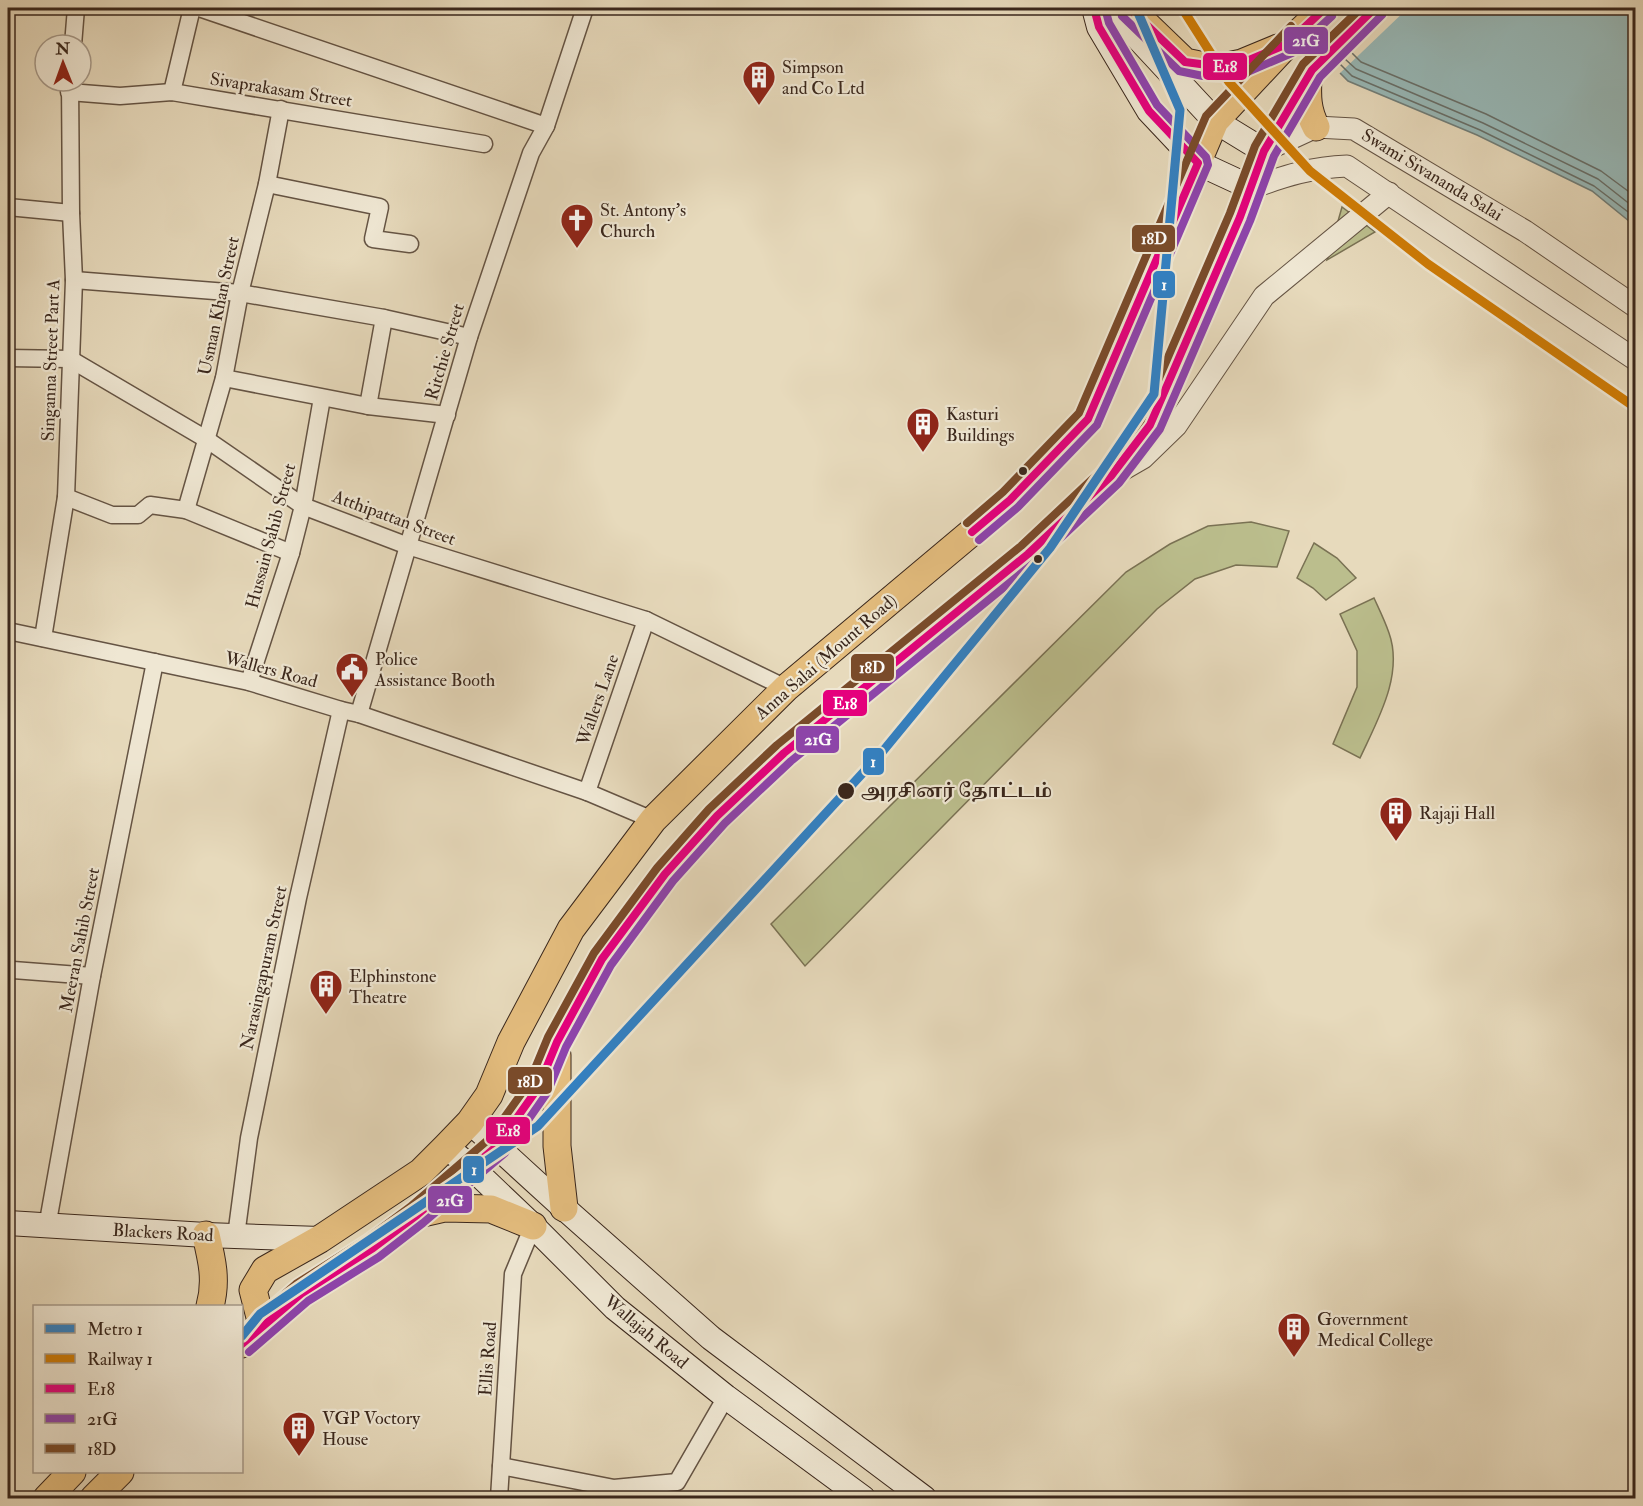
<svg xmlns="http://www.w3.org/2000/svg" width="1643" height="1506" viewBox="0 0 1643 1506" font-family="'IM FELL Double Pica','Noto Serif Tamil',serif">
	<style>
		.green { fill: #bbbe8d; stroke: #7a7254; stroke-width: 1.5 }
		.water { fill: #98b9b8; stroke: #727f7a; stroke-width: 1.5 }
		.pier { fill: #e7dabc }
		.lines { fill: none; stroke-linecap: round; stroke-linejoin: round }
		.shore { stroke: #69706a; stroke-width: 1.5 }
		.minor-casing { stroke: #655444; stroke-width: 19 }
		.tertiary-casing { stroke: #655444; stroke-width: 23 }
		.secondary-casing { stroke: #3a271c; stroke-width: 26 }
		.primary-casing { stroke: #3a271c; stroke-width: 29 }
		.minor { stroke: #efe7d3; stroke-width: 16 }
		.tertiary { stroke: #efe7d3; stroke-width: 21 }
		.secondary { stroke: #efe7d3; stroke-width: 24 }
		.primary { stroke: #e4bd7e; stroke-width: 27 }
		.bus-1-casing { stroke: #efe7d3; stroke-width: 12 }
		.bus-2-casing { stroke: #efe7d3; stroke-width: 12 }
		.bus-3-casing { stroke: #efe7d3; stroke-width: 12 }
		.bus-1 { stroke: #e5007d; stroke-width: 8 }
		.bus-2 { stroke: #8e44ad; stroke-width: 8 }
		.bus-3 { stroke: #7a4b2a; stroke-width: 8 }
		.rail-1-casing { stroke: #efe7d3; stroke-width: 14 }
		.rail-1 { stroke: #ce7c07; stroke-width: 9 }
		.metro-1-casing { stroke: #efe7d3; stroke-width: 14 }
		.metro-1 { stroke: #3281c4; stroke-width: 9 }
		.bus-dot { fill: #3a271c; stroke: #efe7d3; stroke-width: 2 }
		.labels { text-anchor: middle; dominant-baseline: central; stroke-width: 4.5; stroke-linejoin: round; paint-order: stroke }
		.poi-label { font-size: 18px; fill: #3a271c; stroke: #efe7d3; text-anchor: start }
		.street-label { font-size: 18px; fill: #3a271c; stroke: #efe7d3 }
		.stop-label { font-size: 18px; font-weight: bold; fill: #3a271c; stroke: #efe7d3; text-anchor: start }
		.line-badge { stroke: #efe7d3; stroke-width: 2 }
		.badge-label { font-size: 16px; text-anchor: middle; font-weight: bold; fill: #fff }
	</style>
	<rect width="100%" height="100%" fill="#e7dabc"/>
	<filter id="stains"><feTurbulence type="fractalNoise" baseFrequency=".00333" numOctaves="4"/><feColorMatrix values="0 0 0 0 .2 0 0 0 0 .09 0 0 0 0 .02 0 0 0 .5 -.17"/></filter>
	<radialGradient id="worn" r=".72"><stop offset=".6" stop-color="#630" stop-opacity="0"/><stop offset="1" stop-color="#630" stop-opacity=".3"/></radialGradient>
	<g class="green">
		<path d="M1342,207l33,25 -48,28z"/>
		<path d="M1251,522l38,9 -12,36 -41,-2 -41,14 -38,30 -352,357 -34,-42 355,-352 44,-28 38,-18z"/>
		<path d="M1314,543l23,15 19,20 -30,22 -13,-12 -16,-10z"/>
		<path d="M1374,598c5,11 11,23 15,35 15,42 -12,88 -29,125l-27,-14 24,-57v-36l-17,-37z"/>
	</g>
	<path class="water" d="M1276,8h359v218l-43,-35 -115,-56 -129,-54z"/>
	<path class="pier" d="M1283,8h125l-70,67 -61,-62z"/>
	<g class="lines">
		<g class="shore">
			<path d="M1351,52l10,10 125,52 115,57 35,26"/>
			<path d="M1345,59l11,10 127,54 115,56 38,30"/>
			<path d="M1340,64l12,12 128,54 114,56 42,32"/>
		</g>
		<defs>
			<g id="minor">
				<path d="M199,8l347,118"/>
				<path d="M73,45l3,-37"/>
				<path d="M69,92l51,4 52,-4 312,52"/>
				<path d="M172,92l20,-84"/>
				<path d="M267,184l113,23 -7,32 37,5"/>
				<path d="M8,207l63,6"/>
				<path d="M74,280l166,13 144,25 85,19"/>
				<path d="M8,358l62,1 136,80 97,67 105,40 238,74 140,68"/>
				<path d="M224,378l144,28 79,9"/>
				<path d="M368,406l16,-88"/>
				<path d="M66,497l46,18h26l12,-10 36,5 105,43"/>
				<path d="M186,510l38,-132 16,-85 27,-109 14,-75"/>
				<path d="M8,631l241,51 92,28 18,4 228,78 66,28"/>
				<path d="M43,638l23,-141 8,-217 -3,-67 -1,-132"/>
				<path d="M249,682l42,-129 12,-47 19,-108"/>
				<path d="M359,714l110,-377 62,-184 15,-27 39,-118"/>
				<path d="M587,792l59,-172"/>
				<path d="M13,970l79,6"/>
				<path d="M47,1227l45,-251 63,-314"/>
				<path d="M236,1236l13,-98 49,-240 43,-188"/>
				<path d="M501,1466l113,22 63,-6 49,-85"/>
				<path d="M499,1498l14,-224 20,-48"/>
			</g>
			<g id="tertiary">
				<path d="M1264,151l52,-24 38,2 171,102 111,76"/>
				<path d="M1252,188c32,-12 61,-21 95,-22l289,194"/>
				<path d="M1117,473l26,-15 33,-32 88,-130 125,-103"/>
			</g>
			<g id="secondary">
				<path d="M1094,8l5,19 50,84 49,52 54,25"/>
				<path d="M1110,8l105,113 49,30"/>
				<path d="M470,1122l94,86 147,130 213,160"/>
				<path d="M446,1147l25,20 62,59 82,82 111,89 137,101"/>
				<path d="M8,1223l198,12 114,4"/>
			</g>
			<g id="primary">
				<path d="M1129,8l56,54 19,4 19,1 19,-4 36,-15"/>
				<path d="M1308,77c-1,19 -1,33 8,50"/>
				<path d="M557,1055v91l7,62"/>
				<path d="M418,1214l26,-6 47,1 42,17"/>
				<path d="M206,1235c6,25 11,46 4,71"/>
				<path d="M262,1325l-9,-35 12,-20 55,-31 101,-67 25,-25 24,-25 19,-27 22,-53 60,-113 82,-109 133,-132 224,-188 78,-81 127,-298 72,-77 38,-36"/>
				<path d="M242,1344l60,-51 71,-45 44,-33 80,-69 41,-58 19,-46 45,-83 63,-85 52,-58 67,-63 244,-199 83,-78 39,-51 90,-208 24,-66 48,-81 63,-62"/>
				<path d="M47,1498l25,-26"/>
				<path d="M94,1498l26,-26"/>
			</g>
		</defs>
		<use href="#minor" class="minor-casing"/>
		<use href="#tertiary" class="tertiary-casing"/>
		<use href="#secondary" class="secondary-casing"/>
		<use href="#primary" class="primary-casing"/>
		<use href="#minor" class="minor"/>
		<use href="#tertiary" class="tertiary"/>
		<use href="#secondary" class="secondary"/>
		<use href="#primary" class="primary"/>
		<defs>
			<g id="bus-1">
				<path d="M1129,8l56,54 38,5 19,-4 45,-19 38,-36"/>
				<path d="M972,532l38,-32 78,-81 110,-256 -49,-52 -50,-84 -5,-19"/>
				<path d="M242,1344l60,-51 71,-45 44,-33 80,-69 41,-58 19,-46 45,-83 63,-85 52,-58 67,-63 244,-199 83,-78 39,-51 90,-208 24,-66 48,-81 63,-62"/>
			</g>
			<g id="bus-2">
				<path d="M1122,16l57,55 24,5 20,1 22,-4 47,-20 40,-37"/>
				<path d="M979,540l39,-33 79,-82 111,-260 -2,-8 -49,-52 -48,-82 -4,-15"/>
				<path d="M249,1352l59,-51 71,-44 44,-34 82,-70 42,-60 19,-46 45,-82 62,-84 52,-58 66,-62 244,-199 84,-79 41,-54 90,-208 24,-65 46,-79 62,-62"/>
			</g>
			<g id="bus-3">
				<path d="M967,523l36,-31 76,-79 127,-297 85,-90"/>
				<path d="M242,1331l54,-47 71,-45 43,-32 79,-68 40,-56 19,-46 46,-84 63,-85 52,-59 68,-64 244,-199 82,-77 38,-49 89,-207 25,-67 48,-82 58,-56"/>
			</g>
		</defs>
		<use href="#bus-1" class="bus-1-casing"/>
		<use href="#bus-2" class="bus-2-casing"/>
		<use href="#bus-3" class="bus-3-casing"/>
		<use href="#bus-1" class="bus-1"/>
		<use href="#bus-2" class="bus-2"/>
		<use href="#bus-3" class="bus-3"/>
		<defs>
			<path id="rail-1" d="M1182,8l47,74 81,89 118,93 208,144"/>
		</defs>
		<use href="#rail-1" class="rail-1-casing"/>
		<use href="#rail-1" class="rail-1"/>
		<defs>
			<path id="metro-1" d="M242,1336l18,-22 278,-188 345,-375 167,-203 104,-154 26,-284 -44,-102"/>
		</defs>
		<use href="#metro-1" class="metro-1-casing"/>
		<use href="#metro-1" class="metro-1"/>
	</g>
	<defs>
		<symbol id="building-pin" viewBox="-11 -11 22 30"><path d="M0 17L-7.5 6A9.5 9.5 0 1 1 7.5 6Z" fill="#8f2418" stroke="#efe7d3"/><path d="M-4-6H4V6H1V3H-1V6H-4ZM-2.5-4.3h1.7v1.8h-1.7ZM.8-4.3h1.7v1.8H.8ZM-2.5-1h1.7V.8h-1.7ZM.8-1h1.7V.8H.8Z" fill="#fff"/></symbol>
		<symbol id="church-pin" viewBox="-11 -11 22 30"><path d="M0 17L-7.5 6A9.5 9.5 0 1 1 7.5 6Z" fill="#8f2418" stroke="#efe7d3"/><path d="M-1.2-6h2.4v3.5h3.3v2.4h-3.3V6h-2.4V-.1h-3.3v-2.4h3.3Z" fill="#fff"/></symbol>
		<symbol id="civic-pin" viewBox="-11 -11 22 30"><path d="M0 17L-7.5 6A9.5 9.5 0 1 1 7.5 6Z" fill="#8f2418" stroke="#efe7d3"/><path d="M-.6-6.5H3V-4.5H.6V-3L4-1V1h2V6H-6V1h2V-1L-.6-3ZM-1.2 2.5V6h2.4V2.5Z" fill="#fff"/></symbol>
	</defs>
	<g fill-rule="evenodd">
		<use href="#building-pin" x="740" y="58" width="38" height="52"/>
		<use href="#church-pin" x="558" y="201" width="38" height="52"/>
		<use href="#building-pin" x="904" y="405" width="38" height="52"/>
		<use href="#civic-pin" x="333" y="650" width="38" height="52"/>
		<use href="#building-pin" x="1377" y="794" width="38" height="52"/>
		<use href="#building-pin" x="307" y="967" width="38" height="52"/>
		<use href="#building-pin" x="1275" y="1310" width="38" height="52"/>
		<use href="#building-pin" x="280" y="1409" width="38" height="52"/>
	</g>
	<g class="bus-dot">
		<circle cx="1023" cy="471" r="5"/>
		<circle cx="1038" cy="559" r="5"/>
		<circle cx="846" cy="791" r="9"/>
	</g>
	<g class="labels">
		<g class="poi-label">
			<text x="782" y="67">Simpson<tspan x="782" dy="21">and Co Ltd</tspan></text>
			<text x="600" y="210">St. Antony's<tspan x="600" dy="21">Church</tspan></text>
			<text x="946" y="414">Kasturi<tspan x="946" dy="21">Buildings</tspan></text>
			<text x="375" y="659">Police<tspan x="375" dy="21">Assistance Booth</tspan></text>
			<text x="1419" y="813">Rajaji Hall</text>
			<text x="349" y="976">Elphinstone<tspan x="349" dy="21">Theatre</tspan></text>
			<text x="1317" y="1319">Government<tspan x="1317" dy="21">Medical College</tspan></text>
			<text x="322" y="1418">VGP Voctory<tspan x="322" dy="21">House</tspan></text>
		</g>
		<g class="street-label">
			<text transform="translate(281 90) rotate(9)">Sivaprakasam Street</text>
			<text transform="translate(1432 175) rotate(31)">Swami Sivananda Salai</text>
			<text transform="translate(219 306) rotate(-78)">Usman Khan Street</text>
			<text transform="translate(445 352) rotate(-74)">Ritchie Street</text>
			<text transform="translate(51 360) rotate(-88)">Singanna Street Part A</text>
			<text transform="translate(394 518) rotate(20)">Atthipattan Street</text>
			<text transform="translate(271 536) rotate(-75)">Hussain Sahib Street</text>
			<text transform="translate(826 657) rotate(-41)">Anna Salai (Mount Road)</text>
			<text transform="translate(271 670) rotate(15)">Wallers Road</text>
			<text transform="translate(598 700) rotate(-71)">Wallers Lane</text>
			<text transform="translate(80 940) rotate(-79)">Meeran Sahib Street</text>
			<text transform="translate(264 968) rotate(-78)">Narasingapuram Street</text>
			<text transform="translate(163 1233) rotate(3)">Blackers Road</text>
			<text transform="translate(646 1332) rotate(40)">Wallajah Road</text>
			<text transform="translate(488 1359) rotate(-86)">Ellis Road</text>
		</g>
		<g class="stop-label">
			<text x="861" y="791">அரசினர் தோட்டம்</text>
		</g>
	</g>
	<g class="line-badge">
		<rect x="1283" y="26" width="46" height="29" rx="6" fill="#8e44ad"/>
		<rect x="1202" y="52" width="46" height="29" rx="6" fill="#e5007d"/>
		<rect x="1131" y="224" width="45" height="29" rx="6" fill="#7a4b2a"/>
		<rect x="1152" y="270" width="24" height="29" rx="6" fill="#3281c4"/>
		<rect x="850" y="653" width="45" height="29" rx="6" fill="#7a4b2a"/>
		<rect x="822" y="689" width="46" height="28" rx="6" fill="#e5007d"/>
		<rect x="795" y="725" width="45" height="29" rx="6" fill="#8e44ad"/>
		<rect x="862" y="747" width="23" height="29" rx="6" fill="#3281c4"/>
		<rect x="507" y="1066" width="46" height="29" rx="6" fill="#7a4b2a"/>
		<rect x="485" y="1116" width="46" height="29" rx="6" fill="#e5007d"/>
		<rect x="462" y="1155" width="23" height="29" rx="6" fill="#3281c4"/>
		<rect x="427" y="1185" width="46" height="29" rx="6" fill="#8e44ad"/>
	</g>
	<g class="badge-label">
		<text x="1306" y="46">21G</text>
		<text x="1225" y="72">E18</text>
		<text x="1154" y="244">18D</text>
		<text x="1164" y="290">1</text>
		<text x="872" y="673">18D</text>
		<text x="845" y="709">E18</text>
		<text x="818" y="745">21G</text>
		<text x="873" y="767">1</text>
		<text x="530" y="1087">18D</text>
		<text x="508" y="1136">E18</text>
		<text x="474" y="1175">1</text>
		<text x="450" y="1206">21G</text>
	</g>
	<rect width="1643" height="1506" fill="none" stroke="#e7dabc" stroke-width="30"/>
	<rect x="9" y="9" width="1625" height="1488" fill="none" stroke="#3a271c" stroke-width="3"/>
	<rect x="15" y="15" width="1613" height="1476" fill="none" stroke="#3a271c" stroke-width="1.5"/>
	<rect x="33" y="1305" width="210" height="168" fill="#efe7d3" stroke="#a79a8a" stroke-width="1.5"/>
	<rect x="45" y="1324" width="30" height="9" fill="#3281c4" stroke="#a79a8a" stroke-width="1.5"/>
	<text x="87" y="1335" font-size="18" fill="#3a271c">Metro 1</text>
	<rect x="45" y="1354" width="30" height="9" fill="#ce7c07" stroke="#a79a8a" stroke-width="1.5"/>
	<text x="87" y="1365" font-size="18" fill="#3a271c">Railway 1</text>
	<rect x="45" y="1384" width="30" height="9" fill="#e5007d" stroke="#a79a8a" stroke-width="1.5"/>
	<text x="87" y="1395" font-size="18" fill="#3a271c">E18</text>
	<rect x="45" y="1414" width="30" height="9" fill="#8e44ad" stroke="#a79a8a" stroke-width="1.5"/>
	<text x="87" y="1425" font-size="18" fill="#3a271c">21G</text>
	<rect x="45" y="1444" width="30" height="9" fill="#7a4b2a" stroke="#a79a8a" stroke-width="1.5"/>
	<text x="87" y="1455" font-size="18" fill="#3a271c">18D</text>
	<g transform="translate(63 63) rotate(359)"><circle r="28" fill="#efe7d3" stroke="#a79a8a" stroke-width="1.5"/>
	<path d="M0-4.5L10 22L0 15L-10 22Z" fill="#8f2418"/>
	<text y="-9" font-size="16" font-weight="bold" text-anchor="middle" fill="#3a271c">N</text>
	</g>
	<rect width="100%" height="100%" filter="url(#stains)"/>
	<rect width="100%" height="100%" fill="url(#worn)"/>
</svg>
